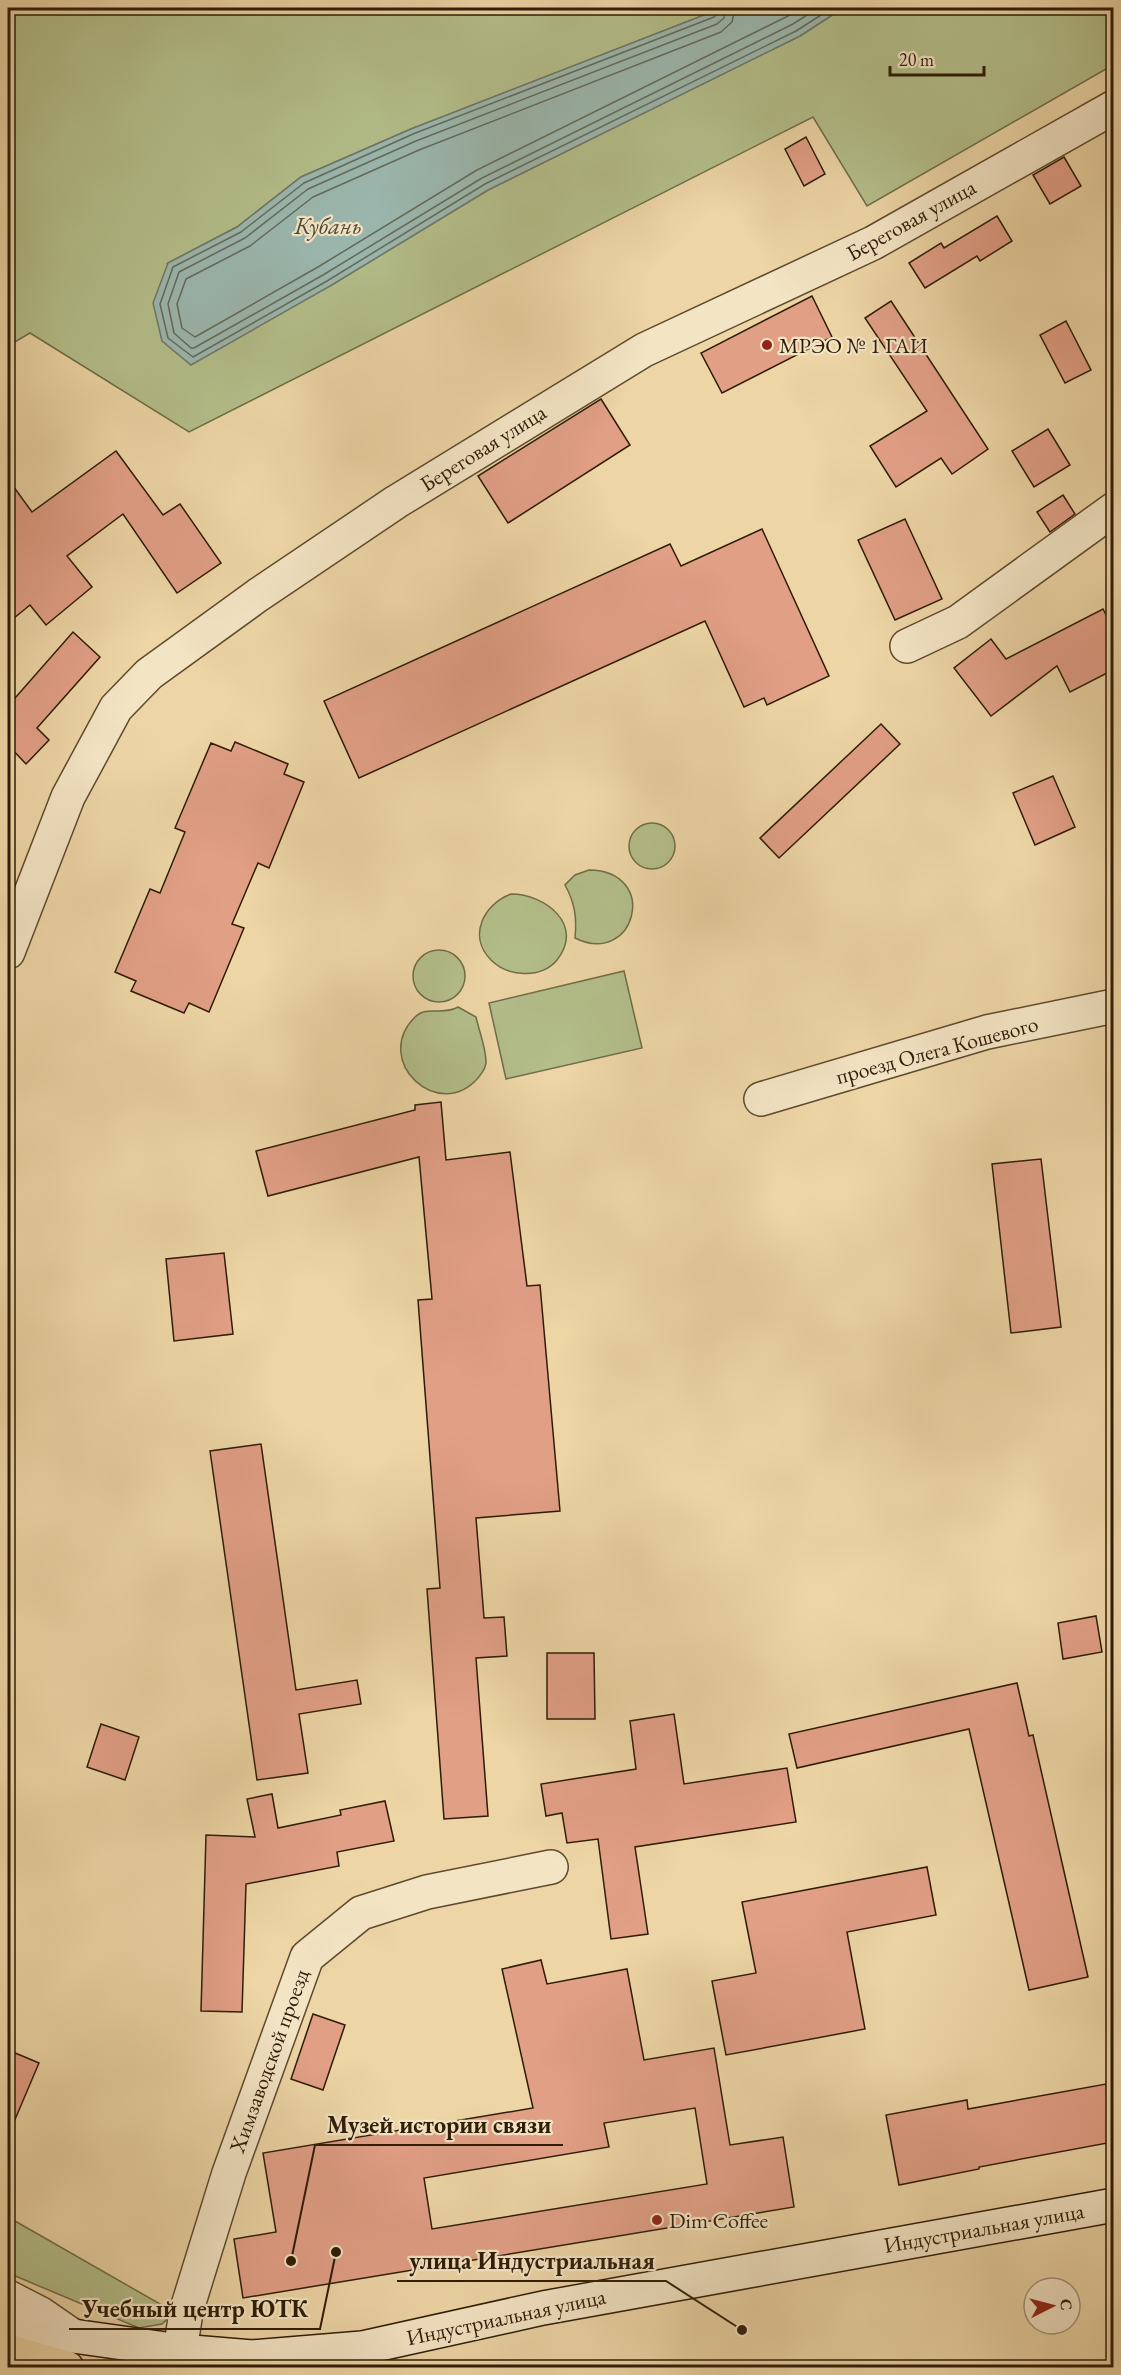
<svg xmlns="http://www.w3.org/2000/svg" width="1121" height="2375" viewBox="0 0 1121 2375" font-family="'EB Garamond',serif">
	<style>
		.green { fill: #b3be8a; stroke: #706d48; stroke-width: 1.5 }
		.water { fill: #9bb7ae; stroke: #6f796b; stroke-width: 1.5 }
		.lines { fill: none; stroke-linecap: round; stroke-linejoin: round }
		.shore { stroke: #646a5a; stroke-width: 1.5 }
		.building { fill: #e19f86; stroke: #2e1c06; stroke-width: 1.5; fill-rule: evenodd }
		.street-casing { stroke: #5e4a2e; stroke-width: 36 }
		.secondary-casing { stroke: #2e1c06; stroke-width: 36 }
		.primary-casing { stroke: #2e1c06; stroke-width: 36 }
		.street { stroke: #f3e4c4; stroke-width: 33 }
		.secondary { stroke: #f3e4c4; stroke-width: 33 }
		.primary { stroke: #edd5a5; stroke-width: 33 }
		.poi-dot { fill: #8f2418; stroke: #f3e4c4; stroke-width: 2 }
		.labels { text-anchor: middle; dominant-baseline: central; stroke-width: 4.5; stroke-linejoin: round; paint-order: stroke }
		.street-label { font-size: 22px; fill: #2e1c06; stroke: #f3e4c4 }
		.poi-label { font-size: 22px; fill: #2e1c06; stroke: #f3e4c4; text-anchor: start }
		.water-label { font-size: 24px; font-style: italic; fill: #4f4a38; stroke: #f3e4c4 }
		.leader { fill: none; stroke: #2e1c06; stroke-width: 2 }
		.callout-dot { fill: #2e1c06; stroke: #f3e4c4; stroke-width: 2 }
		.callout-label { font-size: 24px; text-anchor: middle; font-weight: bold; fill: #2e1c06; stroke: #f3e4c4; stroke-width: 4.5; stroke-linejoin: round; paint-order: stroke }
	</style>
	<rect width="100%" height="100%" fill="#edd5a5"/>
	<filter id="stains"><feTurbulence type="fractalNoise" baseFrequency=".00333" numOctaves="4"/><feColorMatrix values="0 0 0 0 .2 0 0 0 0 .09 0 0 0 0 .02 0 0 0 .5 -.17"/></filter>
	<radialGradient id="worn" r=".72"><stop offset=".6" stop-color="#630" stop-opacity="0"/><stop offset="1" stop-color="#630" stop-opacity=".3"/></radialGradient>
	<g class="green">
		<path d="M8,8h705l-1,4 -301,117 -110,48 -64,50 -69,36 162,23 158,-96 312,-154 43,-28h270v57l-246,141 -54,-89 -624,315 -159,-99 -22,13z"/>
		<circle cx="652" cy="846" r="23"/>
		<path d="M589,870c72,1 46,98 -14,68 2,-20 0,-35 -10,-53l10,-10z"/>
		<path d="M511,894c34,0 74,31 46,66 -16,19 -49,17 -66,0 -24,-24 -7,-56 20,-66z"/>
		<circle cx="439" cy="976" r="26"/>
		<path d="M624,971l18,77 -136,31 -17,-76z"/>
		<path d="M458,1007l18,10c3,14 10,31 10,45 0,7 -5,12 -8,16 -39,45 -107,-17 -63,-61 12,-12 28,-1 43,-10z"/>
		<path d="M8,2217l166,95 -12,12 -23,4 -131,-55z"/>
	</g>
	<path class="water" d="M713,8h130l-43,28 -312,154 -158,96 -139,79 -29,-24 -9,-38 15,-40 69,-36 64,-50 110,-48 301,-117z"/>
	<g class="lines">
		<g class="shore">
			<path d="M719,8l-1,5 -4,4 -301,117 -109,49 -63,49 -68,35 -13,37 8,34 25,19 134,-76 158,-97 311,-153 36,-23"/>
			<path d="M726,8l-2,10 -7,6 -301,117 -108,48 -63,49 -66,34 -11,32 6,29 17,15h3l129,-73 159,-97 311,-154 25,-16"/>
			<path d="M735,8l-3,14 -11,10 -302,118 -106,47 -63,49 -64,33 -9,25 5,24 13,9 123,-70 159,-97 311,-154 14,-8"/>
		</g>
	</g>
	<g class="building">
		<path d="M806,137l19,37 -21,12 -19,-37z"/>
		<path d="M1064,157l17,29 -31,18 -17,-29z"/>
		<path d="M997,216l15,25 -32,20 -3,-5 -52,32 -16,-25 32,-20 3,5z"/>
		<path d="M812,296l20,41 -110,56 -21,-40z"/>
		<path d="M891,301l97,148 -36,25 -11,-16 -45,29 -26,-41 57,-35 -62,-93z"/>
		<path d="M1066,321l25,49 -26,13 -25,-48z"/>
		<path d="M601,399l29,46 -122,78 -30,-47z"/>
		<path d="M1048,429l22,36 -36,22 -22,-36z"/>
		<path d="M116,451l47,64 17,-11 41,59 -44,30 -54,-79 -56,42 25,31 -46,38 -16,-20 -22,18v-144l24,33z"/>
		<path d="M1063,495l12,19 -25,18 -13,-20z"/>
		<path d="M905,519l37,80 -47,21 -37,-80z"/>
		<path d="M762,529l67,147 -62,29 -3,-7 -20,9 -39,-86 -346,157 -35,-77 346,-157 11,22z"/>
		<path d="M1103,609l10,19v42l-43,22 -13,-26 -66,50 -37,-48 37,-29 15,20z"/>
		<path d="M73,632l27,25 -63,71 12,12 -23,24 -18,-19v-39z"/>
		<path d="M881,724l19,20 -121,114 -19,-20z"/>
		<path d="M235,742l53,22 -4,10 20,8 -35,86 -11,-5 -26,61 12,4 -35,84 -20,-9 -5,10 -53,-22 5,-10 -21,-9 35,-83 10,4 25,-61 -10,-4 36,-85 20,8z"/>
		<path d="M1053,776l22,51 -40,18 -22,-52z"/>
		<path d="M441,1102l5,58 64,-8 17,134 13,-1 20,226 -84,7 8,100 20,-1 3,39 -31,2 12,158 -44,3 -17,-230 13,-1 -22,-288 14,-1 -13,-142 -151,39 -12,-45 159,-41v-5z"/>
		<path d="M1041,1159l20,168 -50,6 -19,-169z"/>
		<path d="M224,1253l9,81 -59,7 -8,-82z"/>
		<path d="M261,1444l35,246 61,-10 4,24 -62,10 9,59 -51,7 -47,-329z"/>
		<path d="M1096,1616l6,36 -39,7 -5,-36z"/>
		<path d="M547,1653h47l1,66h-48z"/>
		<path d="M1017,1683l12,53 4,-1 55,242 -59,13 -60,-261 -172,39 -8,-34z"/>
		<path d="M674,1714l10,70 103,-16 9,54 -161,25 13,87 -37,5 -13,-100 -31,4 -5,-30 -16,3 -5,-32 95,-15 -6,-48z"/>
		<path d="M101,1724l38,13 -14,43 -38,-13z"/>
		<path d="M272,1794l6,34 63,-13 -1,-5 45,-9 9,40 -57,11 2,14 -93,18 -4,128 -41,-1 5,-176 49,2 -8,-38z"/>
		<path d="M927,1867l9,48 -89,17 18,97 -139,26 -14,-74 44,-8 -14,-71z"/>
		<path d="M541,1960l6,24 80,-15 17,91 70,-12 16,97 53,-8 11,70 -551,91 -9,-59 42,-7 -13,-79 270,-45 -31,-139zM695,2108l12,76 -275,45 -8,-51 185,-31 -5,-24z"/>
		<path d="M313,2014l32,11 -22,65 -32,-11z"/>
		<path d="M8,2050l31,13 -31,73z"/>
		<path d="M1106,2084l7,42v16l-134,25v2l-80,16 -13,-70 81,-15 1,9z"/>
	</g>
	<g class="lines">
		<defs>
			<g id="street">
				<path d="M907,646l51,-24 156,-113"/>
				<path d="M8,952l60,-155 48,-89 33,-34 109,-79 138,-93 248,-152 229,-107 241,-136"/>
				<path d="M761,1099l226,-67 127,-26"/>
				<path d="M8,2297l33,17 32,22"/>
				<path d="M180,2351l6,-39 43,-139 78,-216 54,-44 66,-21 124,-25"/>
			</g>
			<path id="secondary" d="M8,2332l65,4 107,15 72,6 110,-9 181,-40 571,-103"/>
			<path id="primary" d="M8,2351l59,17"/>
		</defs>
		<use href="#street" class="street-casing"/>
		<use href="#secondary" class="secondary-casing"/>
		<use href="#primary" class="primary-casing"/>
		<use href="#street" class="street"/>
		<use href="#secondary" class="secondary"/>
		<use href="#primary" class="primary"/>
	</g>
	<g class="poi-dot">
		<circle cx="767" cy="345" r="6"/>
		<circle cx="657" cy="2220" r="6"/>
	</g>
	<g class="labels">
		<g class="street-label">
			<text transform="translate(911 220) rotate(-29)">Береговая улица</text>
			<text transform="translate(483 448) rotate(-32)">Береговая улица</text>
			<text transform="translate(937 1050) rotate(-15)">проезд Олега Кошевого</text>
			<text transform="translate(269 2061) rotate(-70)">Химзаводской проезд</text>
			<text transform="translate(984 2228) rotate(-10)">Индустриальная улица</text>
			<text transform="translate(506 2317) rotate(-12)">Индустриальная улица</text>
		</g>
		<g class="poi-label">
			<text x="779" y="345">МРЭО № 1 ГАИ</text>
			<text x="669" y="2220">Dim Coffee</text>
		</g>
		<g class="water-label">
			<text x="328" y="225">Кубань</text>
		</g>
	</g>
	<path class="leader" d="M291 2261L315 2145H563M742 2330L666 2281H397M336 2252L320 2329H69"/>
	<g class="callout-dot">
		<circle cx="291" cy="2261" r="6"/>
		<circle cx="742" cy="2330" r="6"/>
		<circle cx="336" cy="2252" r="6"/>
	</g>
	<g class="callout-label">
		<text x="439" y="2133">Музей истории связи</text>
		<text x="532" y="2269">улица Индустриальная</text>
		<text x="195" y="2317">Учебный центр ЮТК</text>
	</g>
	<rect width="1121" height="2375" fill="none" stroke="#edd5a5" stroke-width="30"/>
	<rect x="9" y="9" width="1103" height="2357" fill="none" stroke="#2e1c06" stroke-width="3"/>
	<rect x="15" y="15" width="1091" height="2345" fill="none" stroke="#2e1c06" stroke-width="1.5"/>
	<g transform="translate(1052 2306) rotate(84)"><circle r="28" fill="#f3e4c4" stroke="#a49478" stroke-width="1.5"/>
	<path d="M0-4.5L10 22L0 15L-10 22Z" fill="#8f2418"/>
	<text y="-9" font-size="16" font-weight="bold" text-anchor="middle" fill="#2e1c06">С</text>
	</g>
	<path d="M890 66v9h94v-9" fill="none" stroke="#2e1c06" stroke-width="3"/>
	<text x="899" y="66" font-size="18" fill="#2e1c06" stroke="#f3e4c4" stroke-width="4.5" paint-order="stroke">20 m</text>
	<rect width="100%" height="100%" filter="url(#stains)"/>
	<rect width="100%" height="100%" fill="url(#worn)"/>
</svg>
